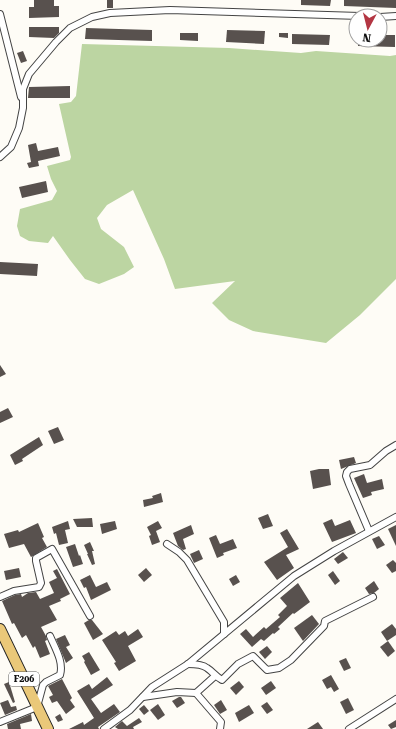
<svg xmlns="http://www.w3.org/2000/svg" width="396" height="729" viewBox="0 0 396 729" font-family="'Roboto Serif',serif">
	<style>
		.forest { fill: #bcd5a2 }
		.building { fill: #58514e }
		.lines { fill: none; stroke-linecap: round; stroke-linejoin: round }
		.street-casing { stroke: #444; stroke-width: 8 }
		.primary-casing { stroke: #222; stroke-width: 12 }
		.street { stroke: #fff; stroke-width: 6 }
		.primary { stroke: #eac879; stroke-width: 10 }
		.labels { text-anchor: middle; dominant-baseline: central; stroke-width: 4; stroke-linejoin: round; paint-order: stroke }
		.shield { fill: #fff; stroke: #585858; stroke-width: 1 }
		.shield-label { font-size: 9px; font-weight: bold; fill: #111 }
	</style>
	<rect width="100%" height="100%" fill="#fefcf6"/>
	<path class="forest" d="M82,44l147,4 72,5 15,-2 74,5 6,-1v224l-36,36 -34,28 -73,-12 -24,-11 -17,-17 23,-22 -60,8 -11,-30 -31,-69 -26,15 -10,13 4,11 23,18 10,20 -10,7 -25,10 -14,-5 -15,-19 -17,-24 -5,7 -19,-2 -9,-5 -3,-10 3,-17 32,-9 5,-9 -6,-12 -4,-13 23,-6 1,-3 -12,-53 12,-2 5,-6z"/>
	<g class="building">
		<path d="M34,0h20v6h5v11l-30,1v-11h5z"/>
		<rect x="107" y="0" width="6" height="8"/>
		<path d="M301,0h30l-1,6 -29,-1z"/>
		<path d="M344,0h52v8l-52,-2z"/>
		<path d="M29,27h30v6l-5,5 -25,-1z"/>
		<path d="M86,28l66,2v11l-67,-2z"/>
		<path d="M227,30l38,1 -1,13 -38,-2z"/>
		<path d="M180,33h18v8l-18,-1z"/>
		<path d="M279,33h9v5l-9,-1z"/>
		<path d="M292,34l38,1 -1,10 -37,-1z"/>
		<path d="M380,35h15v12l-37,-1v-6h22z"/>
		<path d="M23,51l4,10 -6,2 -4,-10z"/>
		<path d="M70,86v12h-42l1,-11z"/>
		<path d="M36,143l2,8 20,-4 2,9 -22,5 1,5 -10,2 -2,-5 4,-1 -3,-17z"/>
		<path d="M46,181l2,11 -26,6 -3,-11z"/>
		<path d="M0,262l38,2 -1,12 -37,-2z"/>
		<path d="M0,365l6,9 -6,3z"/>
		<path d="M8,408l5,9 -13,6v-11z"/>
		<path d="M58,427l6,13 -10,4 -6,-13z"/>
		<path d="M39,437l4,8 -21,14 1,2 -8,4 -5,-10z"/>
		<path d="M354,457l2,6 -15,6 -2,-9z"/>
		<path d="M319,469h10l2,16 -18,4 -3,-18z"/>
		<path d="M364,474l3,9 15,-4 2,10 -13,3 1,3 -9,3 -9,-20z"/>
		<path d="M161,493l2,9 -19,5 -1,-7 10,-2 -1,-2z"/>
		<path d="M268,514l5,12 -10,3 -5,-11z"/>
		<path d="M92,518l1,9h-16l-4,-8z"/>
		<path d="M332,519l3,7 15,-6 6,13 -24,9 -9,-19z"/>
		<path d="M68,521l2,8 -5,1 3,13 -9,2 -3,-12 -2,1 -2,-7z"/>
		<path d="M115,521l2,8 -15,5 -2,-10z"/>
		<path d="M158,521l4,7 -6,3 4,11 -8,3 -3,-9 2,-1 -4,-8z"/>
		<path d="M38,523l6,14 -2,1 5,9 -16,10 -7,-13 -15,4 -5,-14 14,-4 1,2z"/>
		<path d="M191,525l3,9 -11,5 3,10 -3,1 -5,-4 -5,-13z"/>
		<path d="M396,525v21l-8,-17z"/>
		<path d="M287,529l12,20 -13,6 8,13 -17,12 -13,-18 24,-15 -8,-14z"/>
		<path d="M216,535l4,9 13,-5 4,9 -14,5 1,2 -7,3 -8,-20z"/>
		<path d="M379,536l6,9 -8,4 -5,-10z"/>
		<path d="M90,542l4,9h-2l3,13 -3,1 -5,-11h1l-4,-9z"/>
		<path d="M75,544l4,12 1,-1 3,9 -10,3 -7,-20z"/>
		<path d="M199,550l4,9 -9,4 -4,-9z"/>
		<path d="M343,552l5,6 -10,6 -4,-5z"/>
		<path d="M393,560l3,3v8l-4,2 -6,-8z"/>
		<path d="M19,568l2,9 -15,3 -2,-9z"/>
		<path d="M146,568l6,7 -8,7 -6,-7z"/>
		<path d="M57,569l13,25 -10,5 1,2 -12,5 8,14 -16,7 5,9 1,4 -2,1 5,13 -10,4 -5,-12 -2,2 -7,-13 -4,3 -8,-15 -2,1 -10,-23 13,-6 6,-1 1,3 6,-4 8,-1 4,7 14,-6 -5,-11 8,-4 -4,-7z"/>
		<path d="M333,571l7,10 -5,4 -7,-10z"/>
		<path d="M90,575l6,12 11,-5 4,8 -20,10 -5,-13 -2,1 -4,-8z"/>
		<path d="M236,575l4,7 -7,4 -4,-7z"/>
		<path d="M374,581l5,8 -5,4 -5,1 -4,-6z"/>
		<path d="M298,583l12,19 -16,12 -1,-1 -15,14 2,2 -6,5 -1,-1 -9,8 -3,-2 -9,8 -12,-13 6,-5 7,8 11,-10 2,2 14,-12 -2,-2 9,-9 -7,-8z"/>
		<path d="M312,615l7,9 -16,17 -9,-13z"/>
		<path d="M89,620h3l11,14 -10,6 -9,-17z"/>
		<path d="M392,624l4,5v6l-9,6 -6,-9z"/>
		<path d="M138,629l5,8 -15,9 8,15 -17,10 -5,-8 2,-1 -14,-22 14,-9 3,4 6,-4 3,5z"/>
		<path d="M65,635l5,10 -4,2 7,11 -7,5 -10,-24z"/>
		<path d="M388,641l7,10 -7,6 -8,-10z"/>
		<path d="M267,646l5,6 -7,7 -6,-7z"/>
		<path d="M89,652l11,18 -9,5 -7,-13 1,-1 -3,-5z"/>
		<path d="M346,658l5,10 -7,3 -5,-10z"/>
		<path d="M331,675l8,14 -5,3 -3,-5 -4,2 -5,-9z"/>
		<path d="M107,677l6,8 -22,14 10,14 13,-9 6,8 -22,15 1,2h-30l14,-7 1,3 10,-7 -17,-27 12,-7 3,5z"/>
		<path d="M62,679l10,19 -2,2 5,7 -9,7 -9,-13 -5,2 -3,-6 4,-2 -5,-9z"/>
		<path d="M239,681l5,6 -8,8 -6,-7z"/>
		<path d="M271,681l5,7 -10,7 -5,-7z"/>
		<path d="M9,682l6,20 -2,1 -9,-19z"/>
		<path d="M179,697h2l4,6 -8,5 -5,-7z"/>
		<path d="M348,698l6,12 -8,4 -6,-12z"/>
		<path d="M8,700l3,7 5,-1 1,4 -12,5 -5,-12z"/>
		<path d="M221,700l6,10 -7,4 -6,-9z"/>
		<path d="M267,702l6,8 -6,4 -6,-8z"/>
		<path d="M158,704l7,11 -7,5 -8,-10z"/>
		<path d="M144,705l5,6 -5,4 -5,-6z"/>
		<path d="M249,705l5,8 -15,9 -4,-9z"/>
		<path d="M31,714l1,7 -12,3 1,5h-13l-1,-5z"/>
		<path d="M60,714l3,6 -5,2 -3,-5z"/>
		<path d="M139,718l3,4 -9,5 1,2h-16l-3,-2 7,-6 5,5z"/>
		<path d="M396,720v7l-5,2 -3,-4z"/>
		<path d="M318,722l5,7h-16z"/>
	</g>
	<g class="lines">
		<defs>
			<g id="street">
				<path d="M0,14l21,83"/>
				<path d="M380,17l16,-1"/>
				<path d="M0,157l11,-10 8,-19 4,-20v-19l6,-15 27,-32 14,-14 22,-11 18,-4 60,-3 190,6"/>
				<path d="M369,531l-20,-47 -3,-8 1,-4 3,-3 20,-4 16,-14 10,-6"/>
				<path d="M167,544l12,8 8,8 37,62v12"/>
				<path d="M0,597l14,-6 25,-4 2,-4 -5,-22v-3l16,-9 38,67"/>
				<path d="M188,664c6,0 14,0 19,4 5,3 8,8 15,12l16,-16 15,-8 14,14 12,-2 12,-8 33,-34 1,-5 48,-24"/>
				<path d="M215,676l-19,17 25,29 -1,7"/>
				<path d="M143,697l34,-5 19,1"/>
				<path d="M0,722l37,-15 6,-22 3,-3 14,-7c4,-13 -5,-27 -10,-39"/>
				<path d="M104,729l26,-19 22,-23 36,-23 106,-88 40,-25 62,-34"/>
				<path d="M349,729l47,-30"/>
			</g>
			<path id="primary" d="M0,629l48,100"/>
		</defs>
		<use href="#street" class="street-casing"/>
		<use href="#primary" class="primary-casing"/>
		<use href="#street" class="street"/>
		<use href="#primary" class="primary"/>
	</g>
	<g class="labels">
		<rect class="shield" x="9" y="672" width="30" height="14" rx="3"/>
		<g class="shield-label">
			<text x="24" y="679">F206</text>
		</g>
	</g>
	<g transform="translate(368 28) rotate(187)"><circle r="19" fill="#ffffff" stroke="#a0a0a0"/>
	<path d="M0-3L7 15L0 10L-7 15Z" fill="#b33643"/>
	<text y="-6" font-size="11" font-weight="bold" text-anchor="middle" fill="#111111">N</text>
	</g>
</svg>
